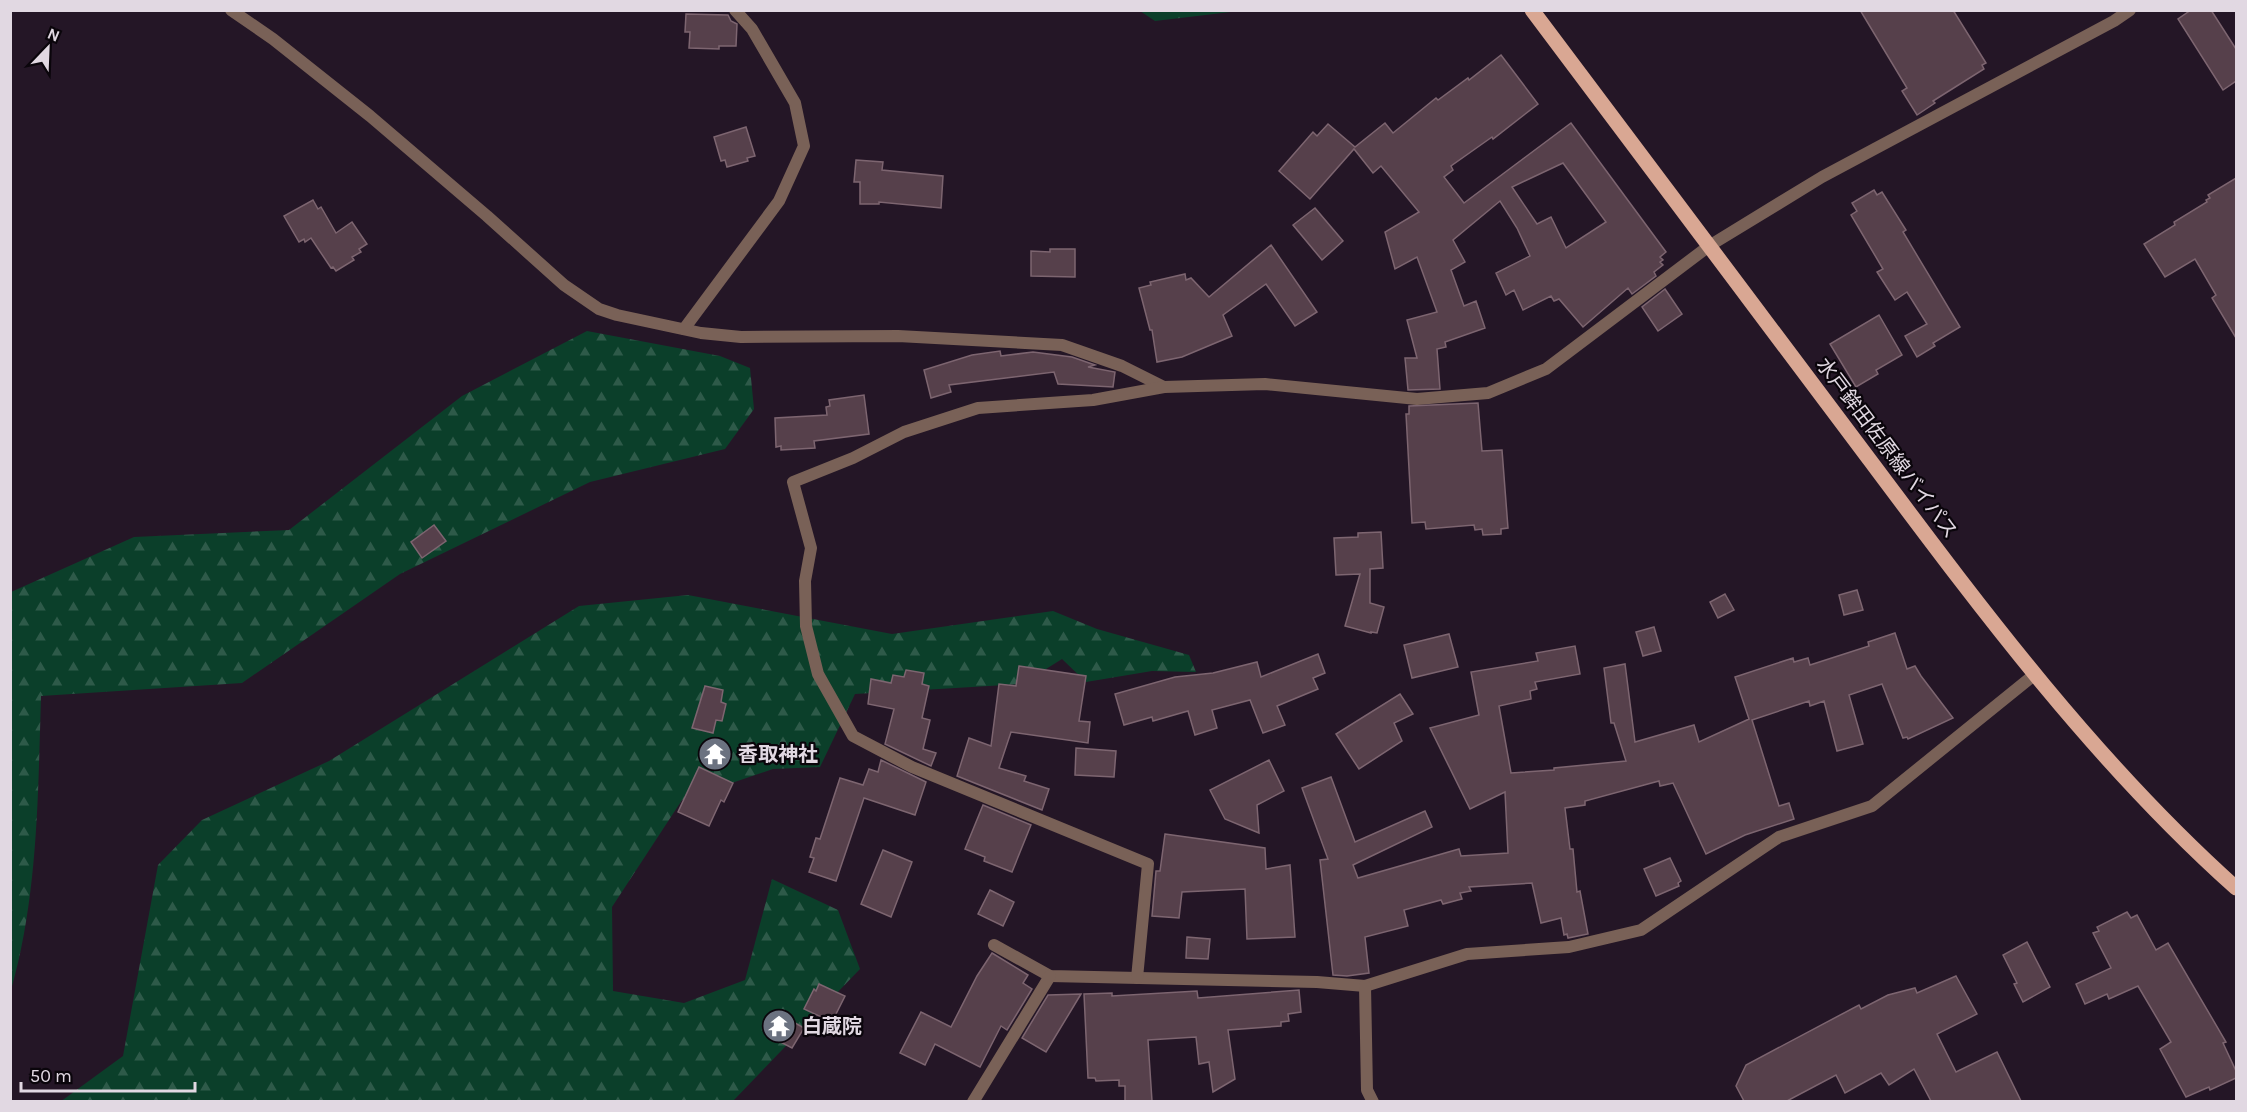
<svg xmlns="http://www.w3.org/2000/svg" width="2247" height="1112" viewBox="0 0 2247 1112" font-family="Karla,'Noto Sans JP',sans-serif">
	<style>
		.forest { fill: url(#forest-firs) }
		.building { fill: #56404b; stroke: #7d6570; stroke-width: 1.5; fill-rule: evenodd }
		.lines { fill: none; stroke-linecap: round; stroke-linejoin: round }
		.street { stroke: #796157; stroke-width: 12 }
		.primary { stroke: #d9a793; stroke-width: 15 }
		.labels { text-anchor: middle; dominant-baseline: central; stroke-width: 4.5; stroke-linejoin: round; paint-order: stroke }
		.street-label { font-size: 20px; fill: #e1d8e2; stroke: #0a050b }
		.poi-label { font-size: 20px; font-weight: bold; fill: #e1d8e2; stroke: #0a050b; text-anchor: start }
	</style>
	<defs>
		<pattern id="forest-firs" width="22" height="20" patternUnits="userSpaceOnUse" patternTransform="scale(1.5)"><rect width="22" height="20" fill="#0b3f2a"/><path d="M5 1l3.5 6h-7zM16 11l3.5 6h-7z" fill="#2e5a49"/></pattern>
	</defs>
	<rect width="100%" height="100%" fill="#241626"/>
	<g class="forest">
		<path d="M1140,11h99l-84,10z"/>
		<path d="M587,331l133,25 30,12 4,41 -29,40 -135,33 -190,92 -158,109 -201,13c-3,98 -3,200 -30,294v-398l123,-55 155,-7 173,-134z"/>
		<path d="M688,595l204,39 161,-23 44,18 92,26 7,17 -44,-1 -66,11 -24,-23 -40,25 -167,10 -35,73 -47,2 -91,31 -70,107 1,84 71,12 61,-23 27,-101 66,31 22,59 -127,132 -673,1 63,-46 35,-191 44,-45 127,-59 250,-155z"/>
	</g>
	<g class="building">
		<path d="M1860,10h93l33,53 -4,2 2,4 -51,32 2,2 -18,12 -15,-24 5,-3z"/>
		<path d="M2191,10h20l25,39v32l-13,9 -45,-71z"/>
		<path d="M686,14l42,1 3,6 6,3 -1,22h-17v3l-30,-1 1,-16h-5z"/>
		<path d="M1501,55l37,49 -45,35 -1,-2 -41,29 2,4 -9,7 20,26 107,-80 95,129 -6,5 3,3 -3,2 3,3 -9,7 2,4 -24,18 -4,-6 -45,39 -24,-28 -5,2 -3,-5 -28,14 -9,-20 -8,5 -10,-22 34,-17 -13,-28 -17,-27 -47,39 12,22 -14,8 13,36 12,-5 9,27 -40,14 1,5 -9,2 3,40 -32,1 -3,-32h12l-10,-38 30,-8 -20,-55 -22,12 -10,-37 34,-20 -38,-46 -8,7 -19,-24 -44,50 -31,-28 34,-39 4,4 11,-12 27,23 30,-24 8,10 43,-35 2,2 30,-22 1,2zM1563,163l43,59 -40,26 -15,-31 -14,7 -25,-37z"/>
		<path d="M746,127l9,29 -8,2 1,3 -21,6 -2,-7 -4,1 -7,-24z"/>
		<path d="M856,160l27,2 -1,8 61,6 -2,32 -62,-6v2h-19v-22h-6z"/>
		<path d="M2236,178v160l-24,-40 4,-3 -21,-36 -30,18 -21,-33 31,-19 -1,-3 33,-20 -1,-2 4,-2 -2,-3z"/>
		<path d="M1874,190l3,5 5,-3 24,38 -3,2 57,95 -27,16 2,3 -18,11 -12,-21 22,-12 -20,-32 -12,8 -18,-28 6,-3 -32,-54 6,-4 -5,-8z"/>
		<path d="M313,200l5,9 3,-2 15,26 16,-11 15,22 -8,5 2,3 -9,5 2,3 -18,11 -3,-4 -2,1 -20,-30 -6,4 -1,-3 -5,3 -15,-26z"/>
		<path d="M1315,208l28,33 -21,19 -29,-35z"/>
		<path d="M1271,245l46,67 -22,14 -29,-42 -43,31 9,21 -50,21 -25,5 -5,-32h-2l-11,-42 12,-3 -1,-3 35,-8 1,6 5,-2 18,19z"/>
		<path d="M1050,249h25v28l-44,-1v-25l19,1z"/>
		<path d="M1665,289l17,25 -24,17 -16,-24z"/>
		<path d="M1879,315l23,40 -26,15 2,4 -22,13 -26,-43z"/>
		<path d="M1000,351l1,5 32,-4 39,5 23,8 -7,2 27,5 -2,15 -55,-3 -4,-12 -105,13 2,7 -20,6 -7,-28 48,-15z"/>
		<path d="M864,395l5,39 -55,7 1,7 -34,2v-4l-5,1 -1,-29 52,-3 -1,-8 4,-1 -1,-6z"/>
		<path d="M1478,403l4,48 20,-1 6,78 -7,1v5l-18,1 -1,-6 -7,1 -1,-5 -48,4 -1,-7 -13,1 -6,-109h3v-8z"/>
		<path d="M434,525l12,16 -24,17 -11,-16z"/>
		<path d="M1381,532l2,36 -13,1v34l14,4 -7,26 -6,-1v1l-26,-7 15,-52 -24,1 -2,-37 24,-1v-4z"/>
		<path d="M1857,590l6,20 -19,5 -5,-20z"/>
		<path d="M1725,594l9,16 -16,8 -8,-16z"/>
		<path d="M1654,627l7,24 -18,5 -7,-24z"/>
		<path d="M1895,633l12,36 8,-3 6,10 32,42 -45,21 -1,-2 -4,1 -21,-54 -33,11 14,49 -26,7 -13,-50 -14,5 -1,-5 -57,19 27,86 10,-3 5,16 -49,16 -39,19 -33,-71 -13,3 -1,-5 -74,20v4l-20,3 5,41h3l4,43 3,-1 8,43 -20,4 -1,-4 -3,1 -3,-17 -20,5 -9,-40 -63,4 2,4 -11,2 2,6 -19,5 -2,-4 -37,10 4,16 -43,11 4,36 -22,3 -14,-1 -13,-115 8,-1 -26,-71 29,-11 24,65 70,-31 7,16 -79,38 5,13 101,-29 2,7 47,-3 -3,-61 -35,17 -40,-81 49,-13 -8,-43 67,-11 -2,-8 39,-7 5,28 -45,8 2,7 -7,2 1,8 -32,7 12,67 43,-3v-2l72,-7 -12,-38h-3l-7,-55 21,-4 10,78 59,-17 5,17 50,-23 -14,-42 58,-19 1,4 14,-4 2,7 59,-19 -1,-4z"/>
		<path d="M1449,634l9,33 -46,11 -8,-33z"/>
		<path d="M1318,654l7,19 -12,5 5,11 -41,17 8,19 -22,8 -13,-33 -38,10 5,18 -22,7 -7,-24 -35,10 -1,-4 -28,8 -9,-31 60,-17 38,-4 44,-11 4,15z"/>
		<path d="M1019,666l67,10 -7,45 11,1 -2,21 -77,-11 -12,36 27,8 -2,5 25,8 -7,21 -85,-34 12,-38 22,8 8,-62 17,2z"/>
		<path d="M906,670l18,3 -2,11 7,2 -7,32 8,2 -7,29 13,4 -5,13 -46,-22 9,-35 -26,-5 3,-25 20,4 2,-8 11,2z"/>
		<path d="M705,686l18,4 -2,12 5,2 -4,17 -6,-1 -3,13 -21,-5z"/>
		<path d="M1400,694l13,20 -19,9 8,18 -43,28 -23,-35z"/>
		<path d="M1076,748l40,3 -2,26 -39,-2z"/>
		<path d="M881,760l45,22 -11,33 -51,-17 -28,83 -27,-9 5,-14 -4,-1 6,-19 4,1 20,-61 23,7 6,-16 9,3z"/>
		<path d="M1269,760l15,31 -27,14 2,28 -34,-14 -15,-29z"/>
		<path d="M699,767l34,16 -9,19 -3,-2 -12,26 -31,-14z"/>
		<path d="M983,805l48,20 -19,47 -28,-11 1,-4 -20,-8z"/>
		<path d="M1165,834l100,14 1,21 24,-4 5,72 -48,2 -2,-50 -63,3 -3,26 -27,-2 4,-45h4z"/>
		<path d="M883,850l29,12 -21,55 -30,-13z"/>
		<path d="M1670,858l11,23 -3,2 1,3 -23,10 -12,-27z"/>
		<path d="M990,890l24,12 -11,24 -25,-12z"/>
		<path d="M2127,912l4,6 6,-3 19,35 12,-7 58,99 -3,1 13,28v7l-26,12 -1,-3 -23,10 -26,-48 11,-7 -33,-56 -29,13 -2,-5 -22,10 -9,-20 35,-16 -18,-35 6,-2 -2,-4z"/>
		<path d="M1187,937l23,2 -2,20 -22,-1z"/>
		<path d="M2027,942l23,45 -27,15 -9,-18 3,-1 -14,-28z"/>
		<path d="M992,953l36,22 -5,8 9,6 -25,41 -6,-4 -21,41 -45,-23 -10,21 -25,-12 21,-41 30,15 26,-51z"/>
		<path d="M1956,976l21,38 -40,20 19,38 41,-20 24,49h-90l-17,-32 -25,16 -8,-12 -36,20 -9,-18 -49,26h-43l-8,-15 10,-21 113,-60 2,4 27,-14 27,-7 2,5z"/>
		<path d="M819,984l26,12 -13,26 -28,-13 10,-20 2,2z"/>
		<path d="M1299,990l2,22 -13,2 1,7 -8,1v4l-53,4 7,49 -22,13 -4,-30 -10,2 -3,-27 -48,3 4,61h-27v-15h-6v-6l-23,1 -1,-3h-7l-4,-84 28,-1v3l85,-5 1,7z"/>
		<path d="M1081,994l-35,58 -24,-14 26,-43z"/>
		<path d="M783,1016l21,12 -12,20 -21,-11z"/>
	</g>
	<g class="lines">
		<g class="street">
			<path d="M231,10l42,29 97,77 117,100 77,69 35,24 18,6 84,18 40,4 157,-1 164,9 60,21 42,21"/>
			<path d="M684,329l95,-128 25,-55 -9,-43 -43,-74 -17,-19"/>
			<path d="M994,945l56,31 267,6 48,4 102,-32 102,-7 72,-17 138,-93 93,-31 162,-131"/>
			<path d="M1137,978l11,-114 -236,-97 -59,-31 -35,-62 -12,-48 -1,-45 6,-33 -18,-66 60,-24 51,-26 74,-24 115,-8 71,-13 101,-3 152,15 71,-6 58,-24 163,-123 113,-69 292,-156 16,-11"/>
			<path d="M1365,986l2,104 6,12"/>
			<path d="M973,1102l77,-126"/>
		</g>
		<path class="primary" d="M1532,10c112,150 225,299 337,449 113,151 226,303 367,429"/>
	</g>
	<defs>
		<symbol id="temple-disc" viewBox="-11 -11 22 22"><circle r="9.5" fill="#6b7280" stroke="#0a050b"/><path d="M0-6L5-2H3V0L6.5 2.5H4V6H1.5V3h-3V6H-4V2.5H-6.5L-3 0V-2H-5Z" fill="#fff"/></symbol>
	</defs>
	<g fill-rule="evenodd">
		<use href="#temple-disc" x="696" y="735" width="38" height="38"/>
		<use href="#temple-disc" x="760" y="1007" width="38" height="38"/>
	</g>
	<g class="labels">
		<g class="street-label">
			<text transform="translate(1887 448) rotate(53)">水戸鉾田佐原線バイパス</text>
		</g>
		<g class="poi-label">
			<text x="738" y="754">香取神社</text>
			<text x="802" y="1026">白蔵院</text>
		</g>
	</g>
	<rect width="2247" height="1112" fill="none" stroke="#e1d8e2" stroke-width="24"/>
	<g transform="translate(48 48) rotate(23)" stroke="#0a050b" stroke-width="4.5" paint-order="stroke">
	<path d="M0-4.5L10 22L0 15L-10 22Z" fill="#e1d8e2"/>
	<text y="-9" font-size="16" font-weight="bold" text-anchor="middle" fill="#e1d8e2">N</text>
	</g>
	<path d="M21 1082v9h174v-9" fill="none" stroke="#e1d8e2" stroke-width="3"/>
	<text x="30" y="1082" font-size="18" fill="#e1d8e2" stroke="#0a050b" stroke-width="4.5" paint-order="stroke">50 m</text>
</svg>
